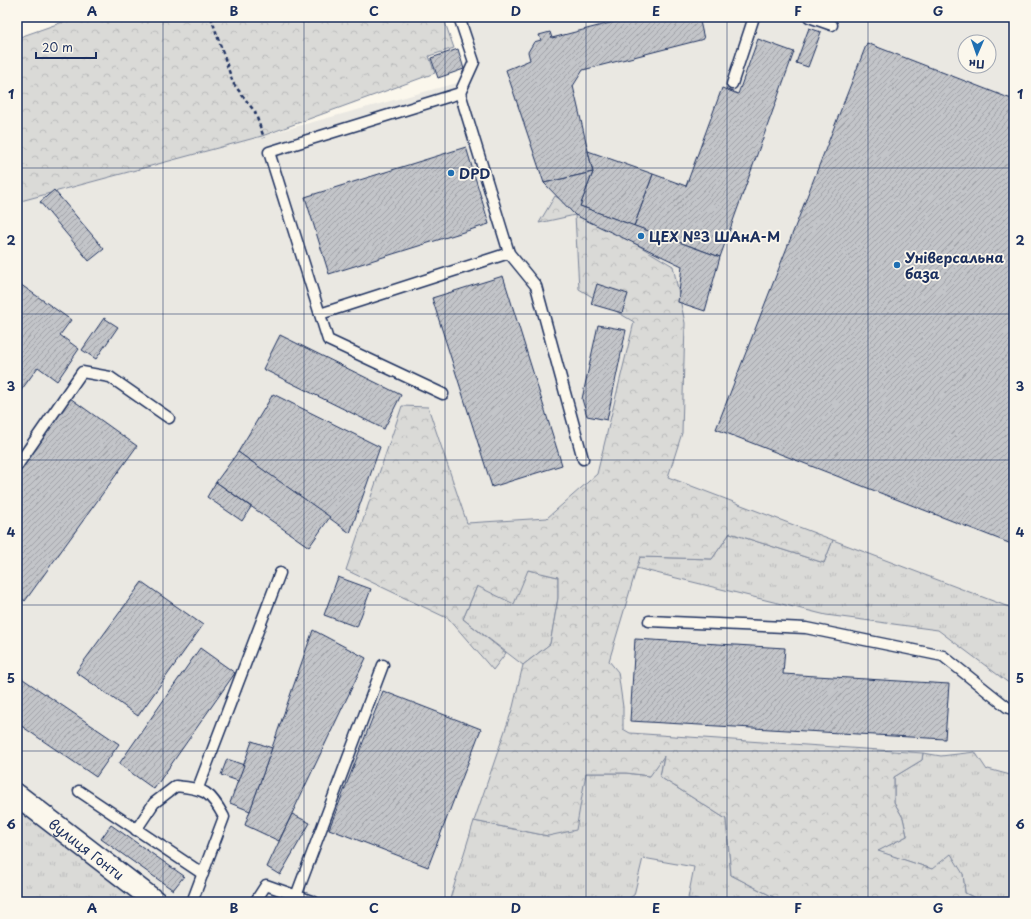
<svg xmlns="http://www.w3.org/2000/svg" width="1031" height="919" viewBox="0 0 1031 919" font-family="'Playpen Sans',sans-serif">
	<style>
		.built { fill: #eae8e2; fill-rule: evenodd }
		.grass { fill: url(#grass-tufts); stroke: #7a849a }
		.forest { fill: url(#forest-crowns); stroke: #7a849a }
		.building { fill: url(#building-hatch); stroke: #1b2f5e }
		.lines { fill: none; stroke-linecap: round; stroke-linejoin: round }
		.lane-casing { stroke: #1b2f5e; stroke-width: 13 }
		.street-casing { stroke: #1b2f5e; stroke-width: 24 }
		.path { stroke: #1b2f5e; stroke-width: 2.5; stroke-dasharray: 4 3; stroke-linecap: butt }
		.lane { stroke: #fbf7ec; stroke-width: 10 }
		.street { stroke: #fbf7ec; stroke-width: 21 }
		.grid { fill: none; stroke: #1b2f5e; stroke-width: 1; stroke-opacity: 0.55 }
		.poi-dot { fill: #1f6fb2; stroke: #fbf7ec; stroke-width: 1.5 }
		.labels { text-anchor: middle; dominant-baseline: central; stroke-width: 3.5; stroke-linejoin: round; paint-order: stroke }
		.poi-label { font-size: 14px; font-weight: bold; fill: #1b2f5e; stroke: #fbf7ec; text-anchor: start }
		.street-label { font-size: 14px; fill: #1b2f5e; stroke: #fbf7ec }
		.neatline { fill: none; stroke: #1b2f5e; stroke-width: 1.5 }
		.grid-label { font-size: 13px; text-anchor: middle; font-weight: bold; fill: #1b2f5e }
	</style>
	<defs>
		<pattern id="grass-tufts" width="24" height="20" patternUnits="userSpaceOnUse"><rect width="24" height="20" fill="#dadad7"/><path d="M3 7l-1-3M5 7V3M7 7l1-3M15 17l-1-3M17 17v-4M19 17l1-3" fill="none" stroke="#babbbb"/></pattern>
		<pattern id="forest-crowns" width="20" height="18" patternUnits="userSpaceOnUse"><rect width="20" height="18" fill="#dadad7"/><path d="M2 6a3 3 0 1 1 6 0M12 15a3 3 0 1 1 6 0" fill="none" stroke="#babbbb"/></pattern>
		<pattern id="building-hatch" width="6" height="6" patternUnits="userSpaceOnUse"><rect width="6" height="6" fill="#c3c5c9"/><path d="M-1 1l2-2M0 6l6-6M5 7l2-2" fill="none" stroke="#9ea0a6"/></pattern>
	</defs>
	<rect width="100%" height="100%" fill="#fbf7ec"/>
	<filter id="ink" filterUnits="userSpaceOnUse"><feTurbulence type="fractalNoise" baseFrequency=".025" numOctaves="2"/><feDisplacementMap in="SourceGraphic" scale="8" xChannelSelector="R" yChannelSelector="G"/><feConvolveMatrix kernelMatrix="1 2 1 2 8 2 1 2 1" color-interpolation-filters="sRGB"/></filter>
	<g filter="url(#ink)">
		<path class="built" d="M465,17h549v885h-858l-139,-107v-593l451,-122 11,-25zM965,42h24v24h-24z"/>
		<g class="grass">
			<path d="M730,533l94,30 9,-23 181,69v78l-76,-57 -112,-15 -190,-47 4,-11 72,2z"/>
			<path d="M528,570l30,7v21l-8,46 -27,21 -60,-46 14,-33z"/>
			<path d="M975,752l12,18 1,-1 26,7 -2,96h2v30h-4v-5l-27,5 -18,-9 -2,-19 -31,-5 -55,-18 30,-15 -4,-18 -9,-16v-25l28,-17 1,-7 18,3z"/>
			<path d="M664,755l-4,22 66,42 5,56 52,27h-76l-19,-4 6,-31 -51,-9 -9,37 -11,7h-174l25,-81 74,15 38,-63h40l23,3z"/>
			<path d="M17,795l139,107h-128l-11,-8z"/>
		</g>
		<g class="forest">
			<path d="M77,17h366l11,31 -25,8 6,17 -173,63 -245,66v-164z"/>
			<path d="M555,196l118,70 12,57 -3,110 -14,44 165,63 -9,23 -94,-30 -18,26 -72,-2 -31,104 9,11 5,35v22l7,4 293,20 -1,7 -28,17v25l9,16 4,18 -29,15 54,18 19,-15 12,20 2,19 18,9h-200l-52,-27 -5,-56 -66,-42 4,-21 -14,20 -24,-3h-40l-10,57 -28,6 -74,-15 39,-114 10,-42 27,-21 8,-46v-21l-30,-7 -14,34 -37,-18 -14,33 43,34 -13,17 -44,-51 -103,-49 56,-164 26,1 39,116 80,-5 50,-44 37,-152 -55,-33 -4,-74 -36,8z"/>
		</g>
		<g class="building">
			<path d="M633,17h66l5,22 -121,31 -10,16 20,86 -49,11 -38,-113 24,-10 -2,-8 6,-10 7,-2 -2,-5 11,-3 2,6z"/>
			<path d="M809,28l12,4 -13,35 -12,-4z"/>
			<path d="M758,39l36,13 -74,205 -86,-31 19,-52 33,12 36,-98 16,6z"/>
			<path d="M867,43l147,57v445l-298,-116z"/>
			<path d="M458,49l6,20 -26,9 -7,-20z"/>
			<path d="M466,147l23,77 -160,50 -24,-77z"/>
			<path d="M588,151l65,23 -19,52 -54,-20 13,-34z"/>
			<path d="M593,172l-13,34 140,51 -15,54 -27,-9 4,-36 -107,-51 -31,-32z"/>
			<path d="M54,190l50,59 -15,12 -49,-59z"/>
			<path d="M503,276l59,189 -70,22 -60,-189z"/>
			<path d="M17,282l54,38 -11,15 19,14 -22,32 -19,-14 -21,29z"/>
			<path d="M597,284l31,10 -6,19 -31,-9z"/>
			<path d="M104,318l14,9 -22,32 -14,-9z"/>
			<path d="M598,325l28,5 -19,90 -20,-4 -5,-17z"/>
			<path d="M280,335l121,60 -17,34 -121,-60z"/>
			<path d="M273,394l107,53 -30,86 -112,-81z"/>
			<path d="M70,398l67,48 -112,155 -8,-6v-106l3,-4 -3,-2v-12z"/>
			<path d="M238,452l92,65 -21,30 -93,-65z"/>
			<path d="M216,482l35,25 -9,14 -35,-24z"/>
			<path d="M338,577l33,12 -14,38 -33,-12z"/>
			<path d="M142,582l61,43 -65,91 -62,-44z"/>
			<path d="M313,630l53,28 -87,183 -34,-16z"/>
			<path d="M635,639l150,9 -2,26 166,10 -4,55 -315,-18z"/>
			<path d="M200,648l35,25 -81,116 -35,-25z"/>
			<path d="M17,675l102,69 -23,33 -79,-54z"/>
			<path d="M383,691l98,38 -53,138 -99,-38z"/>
			<path d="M252,741l20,7 -22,63 -20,-8z"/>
			<path d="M227,759l17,6 -6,16 -17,-6z"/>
			<path d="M292,814l18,9 -30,52 -13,-8z"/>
			<path d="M111,825l73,51 -11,14 -72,-51z"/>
		</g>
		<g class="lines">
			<defs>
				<g id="lane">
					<path d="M809,17l23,8"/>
					<path d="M732,84l22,-67"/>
					<path d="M460,93l49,160 27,33 47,173"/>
					<path d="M320,314l189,-61"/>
					<path d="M443,394l-115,-54 -59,-188 191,-59 14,-31 -15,-45"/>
					<path d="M17,466l65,-94 28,5 59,41"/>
					<path d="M649,621l157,7 137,28 64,51 7,3"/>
					<path d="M198,788l82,-215"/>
					<path d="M79,791l124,83"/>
					<path d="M136,830l18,-27 22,-17c29,3 34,5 48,31l-32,85"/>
					<path d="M296,896l87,-231"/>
					<path d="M255,902l11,-17 48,17"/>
				</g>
				<g id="street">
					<path id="s1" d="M17,795l139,107"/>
				</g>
			</defs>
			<use href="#lane" class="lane-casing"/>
			<use href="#street" class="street-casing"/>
			<path class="path" d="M211,17l22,66 22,29 9,26"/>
			<use href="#lane" class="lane"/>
			<use href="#street" class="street"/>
		</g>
	</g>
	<path class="grid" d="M163,17v885M304,17v885M445,17v885M586,17v885M727,17v885M868,17v885M17,168h997M17,314h997M17,460h997M17,605h997M17,751h997"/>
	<g class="poi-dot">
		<circle cx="451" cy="173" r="4"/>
		<circle cx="641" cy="236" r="4"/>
		<circle cx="897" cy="265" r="4"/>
	</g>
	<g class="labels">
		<g class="poi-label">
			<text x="459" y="173">DPD</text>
			<text x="649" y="236">ЦЕХ №3 ШАнА-М</text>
			<text x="905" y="257">Універсальна<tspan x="905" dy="16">база</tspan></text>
		</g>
		<g class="street-label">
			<text stroke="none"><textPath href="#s1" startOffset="88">вулиця Гонти</textPath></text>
		</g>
	</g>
	<rect width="1031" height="919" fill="none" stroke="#fbf7ec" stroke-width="44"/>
	<g transform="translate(977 54) rotate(182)"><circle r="19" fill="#fbf7ec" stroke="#a1a7b3"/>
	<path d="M0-3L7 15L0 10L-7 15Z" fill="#1f6fb2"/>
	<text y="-6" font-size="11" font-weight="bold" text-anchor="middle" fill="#1b2f5e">Пн</text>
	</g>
	<path d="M36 52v6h60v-6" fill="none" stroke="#1b2f5e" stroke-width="2"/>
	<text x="42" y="52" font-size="12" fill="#1b2f5e" stroke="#fbf7ec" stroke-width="3" paint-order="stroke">20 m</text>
	<rect x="22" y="22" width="987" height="875" class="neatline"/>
	<g class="grid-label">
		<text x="92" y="16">A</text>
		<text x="234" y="16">B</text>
		<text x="374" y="16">C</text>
		<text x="516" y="16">D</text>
		<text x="656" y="16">E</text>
		<text x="798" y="16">F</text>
		<text x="938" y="16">G</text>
		<text x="11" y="99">1</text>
		<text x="1020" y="99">1</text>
		<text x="11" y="245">2</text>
		<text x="1020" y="245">2</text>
		<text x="11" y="391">3</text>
		<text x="1020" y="391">3</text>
		<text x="11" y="537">4</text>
		<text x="1020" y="537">4</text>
		<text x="11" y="683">5</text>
		<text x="1020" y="683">5</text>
		<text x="11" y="829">6</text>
		<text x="1020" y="829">6</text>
		<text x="92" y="913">A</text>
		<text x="234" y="913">B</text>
		<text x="374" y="913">C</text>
		<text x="516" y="913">D</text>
		<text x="656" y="913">E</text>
		<text x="798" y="913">F</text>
		<text x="938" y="913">G</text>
	</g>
</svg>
